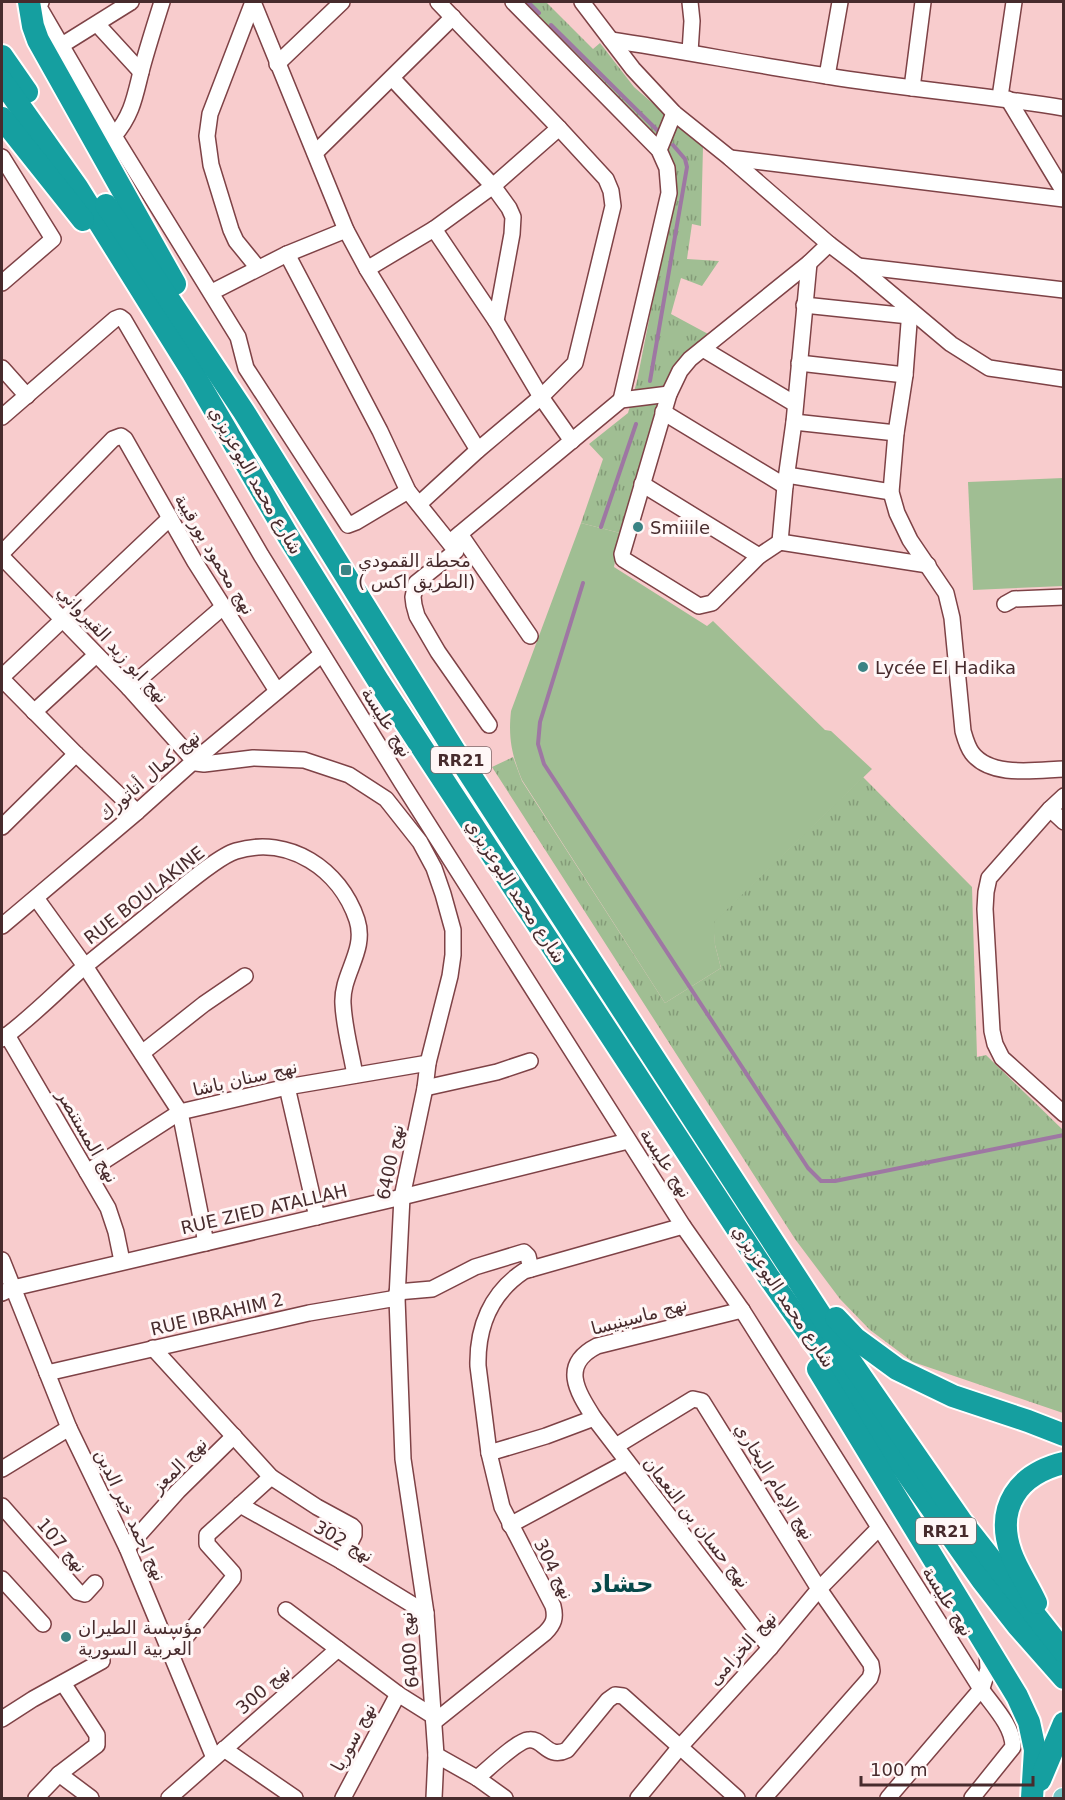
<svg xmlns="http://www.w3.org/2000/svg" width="1065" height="1800" viewBox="0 0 1065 1800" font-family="'DejaVu Sans','Noto Sans Arabic',sans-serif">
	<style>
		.grass { fill: url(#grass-tufts) }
		.garden { fill: #a0be93 }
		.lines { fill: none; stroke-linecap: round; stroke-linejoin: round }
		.stream { stroke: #9e77a3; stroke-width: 4 }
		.minor-casing { stroke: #7e4246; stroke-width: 18 }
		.major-casing { stroke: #fff; stroke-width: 22 }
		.highway-casing { stroke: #fff; stroke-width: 26 }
		.minor { stroke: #fff; stroke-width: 15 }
		.major { stroke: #73c5c6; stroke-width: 20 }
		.highway { stroke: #159fa0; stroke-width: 22 }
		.poi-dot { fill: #3b8384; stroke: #fff7f7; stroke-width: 2 }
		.labels { text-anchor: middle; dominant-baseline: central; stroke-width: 6; stroke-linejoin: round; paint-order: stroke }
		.shield { fill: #fff7f7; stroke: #7e686a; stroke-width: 1.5 }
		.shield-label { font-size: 16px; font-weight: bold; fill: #472b2d }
		.street-label { font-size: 18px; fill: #472b2d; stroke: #fff7f7 }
		.poi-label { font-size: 18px; fill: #472b2d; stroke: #fff7f7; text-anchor: start }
		.district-label { font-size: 24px; font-weight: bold; fill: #07494a; stroke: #fff7f7 }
	</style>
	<defs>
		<pattern id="grass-tufts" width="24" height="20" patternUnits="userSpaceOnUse" patternTransform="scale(1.5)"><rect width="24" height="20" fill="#a0be93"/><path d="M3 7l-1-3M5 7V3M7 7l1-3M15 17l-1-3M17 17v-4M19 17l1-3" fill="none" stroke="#849b78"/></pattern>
	</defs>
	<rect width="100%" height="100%" fill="#f8cccd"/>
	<g class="grass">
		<path d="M519,2h27l47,47 7,-6 34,44 69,60 -2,79 -9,-2 -5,35 32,2 -17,25 -21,-8 -10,36 39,21 -37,34 -53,164 -39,-10 22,-64 -14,-15 39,-31 9,-32 37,-188 -2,-26z"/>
		<path d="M513,757l9,24 143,222 56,-35 -6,-23 -2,-23 150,-145 109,110 5,170 9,-2 77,75v283l-150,-51 -43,-32 -30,-31 -45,-60 -303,-472z"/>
	</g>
	<g class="garden">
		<path d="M1063,478v108l-90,4 -5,-108z"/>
		<path d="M581,523l39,10 -6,34 93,59 6,-5 112,109 6,1 41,38 -158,153 1,23 6,23 -56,35 -143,-223c-10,-25 -14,-41 -11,-69z"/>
	</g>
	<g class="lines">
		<g class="stream">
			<path d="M528,2l11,11"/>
			<path d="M551,25l110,109"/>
			<path d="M650,381l37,-214 -2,-8 -12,-14"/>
			<path d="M601,527l35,-103"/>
			<path d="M583,583l-43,139 -2,22 6,20 264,404 13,13h14l229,-46"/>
		</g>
		<defs>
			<g id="minor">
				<path d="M41,2l-2,5 75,129 124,201 8,31 100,154 2,3 8,-3 52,-31"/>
				<path d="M253,2l93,228 21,39 111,181"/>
				<path d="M253,2l-43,112 -3,22 4,29 20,65 5,11 22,27"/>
				<path d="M513,2l146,148 8,18 2,25 -48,207"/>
				<path d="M582,2l51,67 41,44 56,45 99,86 29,22 93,78 38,24 75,11"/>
				<path d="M97,24l44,48"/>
				<path d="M611,40c72,11 144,25 216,36 79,13 158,19 237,32"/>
				<path d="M62,45l69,-43"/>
				<path d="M690,52l2,-31 -2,-19"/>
				<path d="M277,64l65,-62"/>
				<path d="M827,76l13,-74"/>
				<path d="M392,78l101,108 16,22 4,9 -1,17 -16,87"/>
				<path d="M912,88l11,-86"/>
				<path d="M1000,97l14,-95"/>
				<path d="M1008,99l56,93"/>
				<path d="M114,136c19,-22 21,-41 28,-68 6,-22 13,-44 20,-66"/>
				<path d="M659,150l15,-37"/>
				<path d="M315,153l138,-136"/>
				<path d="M2,157l51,82 -51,44"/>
				<path d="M730,158l334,41"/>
				<path d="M434,229l62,92 45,76 31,44"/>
				<path d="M829,244l-20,19 -119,96 -10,12 -11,23 -47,160 1,5 76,47 13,-3 47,-47 21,-14 148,23"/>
				<path d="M287,254l93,177 28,60 48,60 -40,32 -3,14 1,8 3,11 21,36 51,73"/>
				<path d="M858,266l206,24"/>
				<path d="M367,269l67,-40 59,-43 66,-58"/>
				<path d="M212,292l75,-38 59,-24"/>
				<path d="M804,305l105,11"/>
				<path d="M910,310l-5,65 -9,58 -5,59 6,21 13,27 36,53 6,25 11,113c2,7 4,15 9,22 19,25 64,17 92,16"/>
				<path d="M703,349l92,55"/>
				<path d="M799,363l106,12"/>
				<path d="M2,368l25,28"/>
				<path d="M663,412l122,74"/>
				<path d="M2,417l113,-98 5,-2 4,3 137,235 141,228 281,443 59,84 239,379c12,17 32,37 32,58l-41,51"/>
				<path d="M794,422l102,11"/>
				<path d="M787,475l104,17"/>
				<path d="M642,484l117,72"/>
				<path d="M419,504l59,-54 63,-53 34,-34 38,-157 -2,-15 -5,-12 -47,-51 -121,-126"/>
				<path d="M460,534l70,102"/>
				<path d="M450,542l171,-142 48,-6"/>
				<path d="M780,542l5,-56 9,-64 15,-159"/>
				<path d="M2,553l111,-114 8,-3 4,3 70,123 82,129"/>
				<path d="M2,557l127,131 67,75 8,1 49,-6 51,2 45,15 37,24 34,43 14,26 9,26 10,36v25l-3,21 -22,87 -3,25 -23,109 -5,101 6,161 23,154 10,142 -2,43"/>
				<path d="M1005,604l9,-5 50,-2"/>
				<path d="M2,677l168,-159"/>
				<path d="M2,679l74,75 61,58"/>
				<path d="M129,688l94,-81"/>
				<path d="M34,712l62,-57"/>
				<path d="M1064,796l-14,13 -61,69 -3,14 -1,17 7,122 3,13 7,14 62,56"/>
				<path d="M1050,809l14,13"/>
				<path d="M2,827l74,-73"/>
				<path d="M36,898l49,68 95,146 26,131"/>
				<path d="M2,926l135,-114 57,-51 128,-107"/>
				<path d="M7,1035l101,173 8,24 6,29"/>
				<path d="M2,1039c29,-21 55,-48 82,-72 28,-23 57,-46 85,-69 15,-12 50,-42 67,-47 53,-16 104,18 121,69 10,31 -16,54 -14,84 1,23 8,48 12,71"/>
				<path d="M142,1053l62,-49 41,-28"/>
				<path d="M287,1087l30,130"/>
				<path d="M425,1088l72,-16 33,-11"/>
				<path d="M87,1172l93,-60 107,-25 141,-24"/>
				<path d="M2,1260l67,168 58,120 87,210"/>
				<path d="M397,1292l35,-3 43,-22 49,-15 4,4 3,13"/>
				<path d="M2,1293l11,-5 389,-91 226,-56"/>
				<path d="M742,1310l-145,36c-37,19 -20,45 -3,72l176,230"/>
				<path d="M153,1348l118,129 46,30 35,19 2,2v7l-13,26"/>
				<path d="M47,1373l262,-60 88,-15"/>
				<path d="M616,1446l77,-47 9,2 117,188 52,75 1,7 -2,7 -106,120"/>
				<path d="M489,1453l57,-17 48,-18"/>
				<path d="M2,1469l67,-41"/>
				<path d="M240,1505l101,56 85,52"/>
				<path d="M2,1506l76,86 7,2 10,-11"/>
				<path d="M510,1525l117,-63"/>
				<path d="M127,1548l51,-57 56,-55"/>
				<path d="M2,1579l41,45"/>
				<path d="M286,1610l112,84 35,22"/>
				<path d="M172,1654l61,-76v-5l-26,-29v-9l64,-58"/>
				<path d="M2,1719l31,-20 69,-38"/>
				<path d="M434,1722l111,-89c9,-9 11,-15 8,-27l-51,-99 -13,-54 -11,-87c-1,-39 13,-73 46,-95l159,-45"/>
				<path d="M224,1749l71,49"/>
				<path d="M436,1755l41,23 28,20"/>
				<path d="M59,1774l32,24"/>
				<path d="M477,1778c10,-8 40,-37 51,-38 15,-3 19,20 39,10l41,-50 7,-5 8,1 114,102"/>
				<path d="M36,1798l23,-24 38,-29v-10l-34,-52"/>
				<path d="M169,1798l169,-149"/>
				<path d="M343,1798l55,-104"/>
				<path d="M638,1798l41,-50 91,-100 49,-59 60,-61"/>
				<path d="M888,1798l94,-110 6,-19 -1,-20"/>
			</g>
			<path id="major" d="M1063,1798h1"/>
			<g id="highway">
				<path d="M29,2l4,24 5,14 137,244"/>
				<path d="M2,56l25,36"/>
				<path d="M2,81l75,106 116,186 95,163 91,146 389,594 214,304 36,46 46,52"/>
				<path d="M2,118l81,102"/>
				<path d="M106,205l138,207 210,338 399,615 108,156 103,131"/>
				<path d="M836,1318l20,21 41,30 56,27 75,25 36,14"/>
				<path d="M818,1369l199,327 12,26 6,28 -3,48"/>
				<path d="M1036,1603c-7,-16 -19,-33 -25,-50 -16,-46 7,-79 53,-90"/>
				<path d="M1040,1780l24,-57"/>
			</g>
		</defs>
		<use href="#minor" class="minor-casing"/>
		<use href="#major" class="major-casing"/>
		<use href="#highway" class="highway-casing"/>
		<use href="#minor" class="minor"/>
		<use href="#major" class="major"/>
		<use href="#highway" class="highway"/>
	</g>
	<g class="poi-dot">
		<circle cx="638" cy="527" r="6"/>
		<rect x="340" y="564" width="12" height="12" rx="3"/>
		<circle cx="863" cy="667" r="6"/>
		<circle cx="66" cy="1637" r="6"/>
	</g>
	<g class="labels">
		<g class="shield">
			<rect x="431" y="747" width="60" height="26" rx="4.5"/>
			<rect x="916" y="1518" width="60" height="26" rx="4.5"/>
		</g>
		<g class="shield-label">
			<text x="461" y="760">RR21</text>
			<text x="946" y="1531">RR21</text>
		</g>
		<g class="street-label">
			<text transform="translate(256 480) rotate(60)">شارع محمد البوعزيزي</text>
			<text transform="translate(215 554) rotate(59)">نهج محمود بورقيبة</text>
			<text transform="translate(113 644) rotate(47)">نهج ابو زيد القيرواني</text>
			<text transform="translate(387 722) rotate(58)">نهج عليسة</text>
			<text transform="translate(149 775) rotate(-41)">نهج كمال أتاتورك</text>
			<text transform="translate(516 891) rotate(57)">شارع محمد البوعزيزي</text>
			<text transform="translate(144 895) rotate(-38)">RUE BOULAKINE</text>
			<text transform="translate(245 1078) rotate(-13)">نهج سنان باشا</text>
			<text transform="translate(88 1136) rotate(60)">نهج المستنصر</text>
			<text transform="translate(390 1162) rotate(-79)">نهج 6400</text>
			<text transform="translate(666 1163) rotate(57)">نهج عليسة</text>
			<text transform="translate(264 1209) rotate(-13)">RUE ZIED ATALLAH</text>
			<text transform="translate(784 1296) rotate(56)">شارع محمد البوعزيزي</text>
			<text transform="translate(217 1314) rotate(-13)">RUE IBRAHIM 2</text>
			<text transform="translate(639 1316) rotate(-15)">نهج ماسينيسا</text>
			<text transform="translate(179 1465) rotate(-45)">نهج المعز</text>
			<text transform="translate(775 1481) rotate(58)">نهج الإمام البخاري</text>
			<text transform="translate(131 1515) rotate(65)">نهج احمد خير الدين</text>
			<text transform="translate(697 1522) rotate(52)">نهج حسان بن النعمان</text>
			<text transform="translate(344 1541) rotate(30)">نهج 302</text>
			<text transform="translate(62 1545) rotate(49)">نهج 107</text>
			<text transform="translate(554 1569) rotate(63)">نهج 304</text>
			<text transform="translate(948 1601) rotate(58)">نهج عليسة</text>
			<text transform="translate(742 1648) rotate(-48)">نهج الخزامى</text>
			<text transform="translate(409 1650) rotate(-95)">نهج 6400</text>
			<text transform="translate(263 1689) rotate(-41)">نهج 300</text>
			<text transform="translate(353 1737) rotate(-62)">نهج سوريا</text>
		</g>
		<g class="poi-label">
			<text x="650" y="527">Smiiile</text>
			<text x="358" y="560">محطة القمودي<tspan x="358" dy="21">( الطريق اكس)</tspan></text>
			<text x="875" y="667">Lycée El Hadika</text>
			<text x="78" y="1627">مؤسسة الطيران<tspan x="78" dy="21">العربية السورية</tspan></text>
		</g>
		<g class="district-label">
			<text x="622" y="1584">حشاد</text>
		</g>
	</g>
	<rect width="1065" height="1800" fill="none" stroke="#472b2d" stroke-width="6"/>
	<path d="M861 1776v9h172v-9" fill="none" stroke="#472b2d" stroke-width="3"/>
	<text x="870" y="1776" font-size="18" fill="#472b2d" stroke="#fff7f7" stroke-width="4.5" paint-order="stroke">100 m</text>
</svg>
